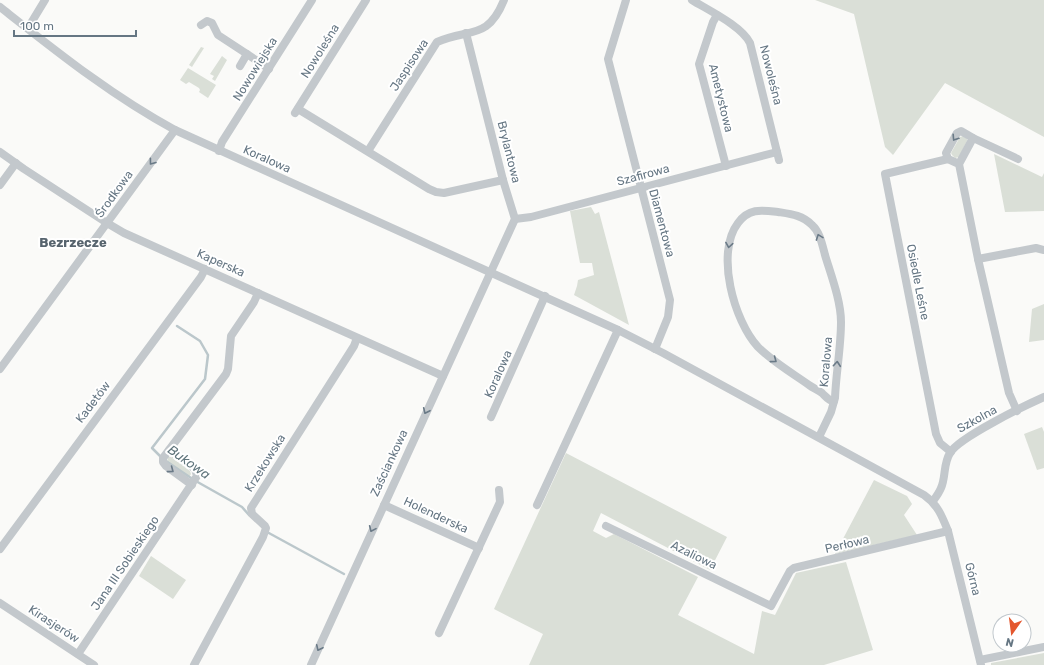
<svg xmlns="http://www.w3.org/2000/svg" width="1044" height="665" font-family="Rubik,sans-serif">
<style>
.green{fill:#dadfd7}
.lines{fill:none;stroke-linecap:round;stroke-linejoin:round}
.stream{stroke:#bbc7cb;stroke-width:2.5}
.minor{stroke:#c3c8cc;stroke-width:8}
.oneway{stroke:#6a7a87}
.labels{text-anchor:middle;dominant-baseline:central;stroke-width:4;stroke-linejoin:round;paint-order:stroke}
.street-label{font-size:12px;fill:#657683;stroke:#fff}
.neighbourhood-label{font-size:13px;font-weight:bold;fill:#57646e;stroke:#fff}
.water-label{font-size:13px;font-style:italic;fill:#60757c;stroke:#fff}
</style>
<rect width="100%" height="100%" fill="#fafaf8"/>
<g class="green">
<path d="M 815,0 L 1044,0 L 1044,137 L 945,83 L 893,155 L 885,147 L 854,14 Z"/>
<path d="M 201,47 L 204,48 L 192,67 L 189,65 Z"/>
<path d="M 222,56 L 227,60 L 215,81 L 212,79 L 214,76 L 210,74 Z"/>
<path d="M 188,68 L 216,85 L 208,98 L 199,92 L 200,90 L 199,88 L 189,82 L 186,84 L 180,80 Z"/>
<path d="M 963,136 L 967,139 L 967,141 L 959,157 L 955,158 L 952,155 L 951,153 L 960,137 Z"/>
<path d="M 994,154 L 1042,177 L 1044,173 L 1044,211 L 1005,212 Z"/>
<path d="M 591,207 L 595,214 L 599,212 L 629,325 L 574,295 L 577,286 L 578,280 L 594,275 L 592,263 L 580,263 L 570,211 Z"/>
<path d="M 1044,304 L 1044,340 L 1029,342 L 1032,309 Z"/>
<path d="M 1042,427 L 1044,432 L 1044,468 L 1037,470 L 1024,434 Z"/>
<path d="M 566,453 L 727,537 L 710,570 L 601,513 L 593,531 L 606,538 L 614,534 L 698,577 L 678,615 L 754,654 L 762,611 L 775,615 L 796,573 L 846,562 L 873,650 L 824,665 L 529,665 L 543,634 L 494,609 Z"/>
<path d="M 168,457 L 171,457 L 190,471 L 191,474 L 189,477 L 186,477 L 167,462 Z"/>
<path d="M 874,480 L 907,496 L 912,504 L 904,515 L 917,535 L 835,554 Z"/>
<path d="M 151,556 L 186,580 L 173,599 L 139,576 Z"/>
<path d="M 1044,653 L 1044,665 L 991,665 L 991,663 Z"/>
</g>
<g class="lines">
<g class="stream">
<path d="M 162,458 L 152,448 L 205,379 L 208,355 L 200,341 L 177,326"/>
<path d="M 166,461 L 194,480 L 242,507 L 249,515"/>
<path d="M 267,532 L 344,574"/>
</g>
<g class="minor">
<path d="M 626,0 L 608,59 L 670,300 L 668,317 L 655,349"/>
<path d="M 692,0 C 708,10 742,26 750,43 L 779,160"/>
<path d="M 0,7 C 56,51 112,96 175,130 L 618,330 L 663,353 L 924,495 C 938,505 942,516 948,531 L 981,665"/>
<path d="M 717,15 L 713,22 L 699,64 L 726,166"/>
<path d="M 201,25 L 207,21 L 212,23 L 218,35 L 247,54"/>
<path d="M 28,28 L 45,0"/>
<path d="M 240,66 L 247,54 L 269,69"/>
<path d="M 298,109 L 429,189 L 436,192 L 444,193 L 503,180"/>
<path d="M 295,113 L 366,0"/>
<path d="M 973,138 L 1018,159"/>
<path d="M 219,151 L 222,142 L 312,0"/>
<path d="M 368,151 L 437,42 C 470,28 488,40 504,0"/>
<path d="M 0,152 L 24,169 L 107,223 L 124,233 L 443,376"/>
<path d="M 948,159 L 885,174 L 936,434 L 940,443 L 951,452"/>
<path d="M 959,164 L 948,159 L 946,153 L 957,133 L 961,131 L 973,138 L 959,164 L 978,259 L 1009,393 L 1017,411"/>
<path d="M 0,185 L 16,163"/>
<path d="M 515,219 L 531,217 L 777,152"/>
<path d="M 978,259 L 1036,248 L 1044,250"/>
<path d="M 0,369 L 175,130"/>
<path d="M 491,417 L 545,296"/>
<path d="M 819,437 L 831,412 L 835,398 C 836,373 841,347 841,322 C 841,301 831,275 825,255 C 822,244 820,232 812,225 C 802,215 791,214 778,212 C 761,210 749,208 738,223 C 715,253 734,321 758,347 C 773,362 792,373 809,385 C 813,388 818,390 822,393 C 826,397 828,400 834,402"/>
<path d="M 192,485 L 166,466 L 163,462 L 163,458 L 226,374 L 228,369 L 231,336 L 254,302 L 258,293"/>
<path d="M 933,501 C 936,497 939,493 941,488 C 946,477 943,464 950,453 C 958,438 1026,405 1044,397"/>
<path d="M 384,505 L 479,548"/>
<path d="M 537,505 L 618,330"/>
<path d="M 606,526 L 771,606 L 790,571 L 794,568 L 948,531"/>
<path d="M 0,549 L 201,277 L 205,269"/>
<path d="M 0,603 L 94,665"/>
<path d="M 439,633 L 500,502 L 499,490"/>
<path d="M 78,654 L 197,476 L 195,469 L 169,450"/>
<path d="M 980,660 L 1044,647"/>
<path d="M 194,665 L 263,537 L 266,528 L 265,526 L 252,514 L 251,508 L 354,346 L 357,338"/>
<path d="M 311,665 L 515,219 L 503,180 L 466,33"/>
</g>
</g>
<defs><path id="oneway-chevron" d="M-2-3.5L2.5 0L-2 3.5" fill="none" stroke-width="1.6" stroke-linecap="round" stroke-linejoin="round"/></defs>
<g class="oneway">
<use href="#oneway-chevron" transform="translate(955 138) rotate(123)"/>
<use href="#oneway-chevron" transform="translate(152 162) rotate(127)"/>
<use href="#oneway-chevron" transform="translate(819 237) rotate(-110)"/>
<use href="#oneway-chevron" transform="translate(729 245) rotate(99)"/>
<use href="#oneway-chevron" transform="translate(774 360) rotate(37)"/>
<use href="#oneway-chevron" transform="translate(837 364) rotate(-85)"/>
<use href="#oneway-chevron" transform="translate(426 411) rotate(115)"/>
<use href="#oneway-chevron" transform="translate(171 470) rotate(37)"/>
<use href="#oneway-chevron" transform="translate(372 529) rotate(114)"/>
<use href="#oneway-chevron" transform="translate(319 648) rotate(115)"/>
</g>
<g class="labels">
<g class="street-label">
<text transform="translate(320 51) rotate(-58)">Nowoleśna</text>
<text transform="translate(409 65) rotate(-57)">Jaspisowa</text>
<text transform="translate(255 69) rotate(-58)">Nowowiejska</text>
<text transform="translate(771 75) rotate(76)">Nowoleśna</text>
<text transform="translate(721 98) rotate(76)">Ametystowa</text>
<text transform="translate(509 152) rotate(76)">Brylantowa</text>
<text transform="translate(267 159) rotate(24)">Koralowa</text>
<text transform="translate(643 175) rotate(-15)">Szafirowa</text>
<text transform="translate(114 194) rotate(-54)">Środkowa</text>
<text transform="translate(662 223) rotate(75)">Diamentowa</text>
<text transform="translate(221 263) rotate(24)">Kaperska</text>
<text transform="translate(918 282) rotate(79)">Osiedle Leśne</text>
<text transform="translate(826 362) rotate(-85)">Koralowa</text>
<text transform="translate(498 374) rotate(-66)">Koralowa</text>
<text transform="translate(93 402) rotate(-53)">Kadetów</text>
<text transform="translate(977 419) rotate(-29)">Szkolna</text>
<text transform="translate(265 463) rotate(-58)">Krzekowska</text>
<text transform="translate(389 463) rotate(-65)">Zaściankowa</text>
<text transform="translate(436 515) rotate(25)">Holenderska</text>
<text transform="translate(847 544) rotate(-13)">Perłowa</text>
<text transform="translate(694 555) rotate(26)">Azaliowa</text>
<text transform="translate(125 563) rotate(-56)">Jana III Sobieskiego</text>
<text transform="translate(973 579) rotate(76)">Górna</text>
<text transform="translate(54 624) rotate(33)">Kirasjerów</text>
</g>
<g class="neighbourhood-label">
<text x="73" y="242">Bezrzecze</text>
</g>
<g class="water-label">
<text transform="translate(189 462) rotate(35)">Bukowa</text>
</g>
</g>
<g transform="translate(1012 633) rotate(194)"><circle r="19" fill="#ffffff" stroke="#c1c8cd"/>
<path d="M0-3L7 15L0 10L-7 15Z" fill="#e4572e"/>
<text y="-6" font-size="11" font-weight="bold" text-anchor="middle" fill="#657683">N</text>
</g>
<path d="M14 30v6h122v-6" fill="none" stroke="#657683" stroke-width="2"/>
<text x="20" y="30" font-size="12" fill="#657683" stroke="#ffffff" stroke-width="3" paint-order="stroke">100 m</text>
</svg>
